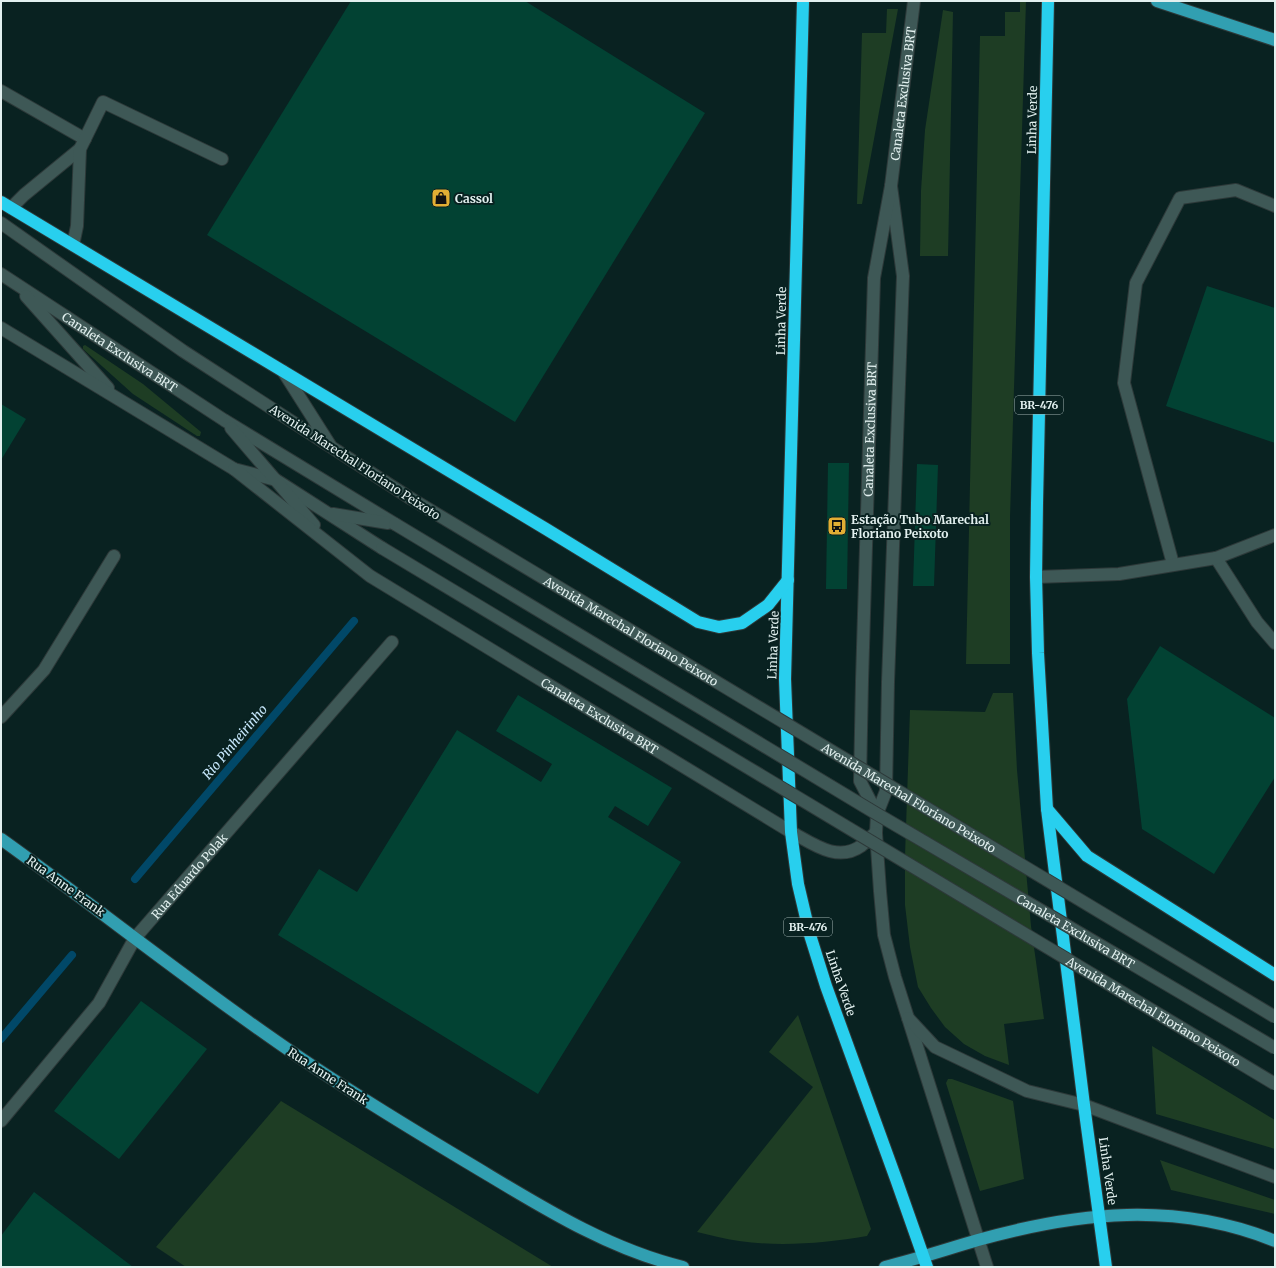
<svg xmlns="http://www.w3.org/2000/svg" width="1276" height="1268" font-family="Merriweather,serif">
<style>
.green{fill:#1e3d24}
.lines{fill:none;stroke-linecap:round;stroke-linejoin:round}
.stream{stroke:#014868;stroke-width:8}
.building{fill:#024233}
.minor-casing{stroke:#2d3939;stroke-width:14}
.major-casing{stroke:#2d3939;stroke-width:14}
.highway-casing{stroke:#2d3939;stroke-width:14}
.minor{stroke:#3e5856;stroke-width:12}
.major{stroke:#319fb1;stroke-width:12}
.highway{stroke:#28cfee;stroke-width:12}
.minor-bridge-casing{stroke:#2d3939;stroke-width:14;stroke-linecap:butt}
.minor-bridge{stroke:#3e5856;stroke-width:12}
.labels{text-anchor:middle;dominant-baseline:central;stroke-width:4;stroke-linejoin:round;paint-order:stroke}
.shield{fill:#092221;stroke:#a1b2b1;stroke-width:1}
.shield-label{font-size:11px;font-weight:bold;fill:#e2f0ef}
.street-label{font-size:12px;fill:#e2f0ef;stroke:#092221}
.poi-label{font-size:12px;font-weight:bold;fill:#e2f0ef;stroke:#092221;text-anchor:start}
.water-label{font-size:13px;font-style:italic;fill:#c7e8fc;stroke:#092221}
</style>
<rect width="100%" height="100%" fill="#092221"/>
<g class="green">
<path d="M 1020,1 L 1026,1 L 1010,517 L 1010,664 L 966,664 L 980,36 L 1005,36 L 1005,12 L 1020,12 Z"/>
<path d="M 887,9 L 898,9 L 862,204 L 857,204 L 862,33 L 886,33 Z"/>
<path d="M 943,10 L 953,12 L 948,256 L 920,256 L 921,191 L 925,130 Z"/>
<path d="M 85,345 L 143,384 L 201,432 L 200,436 L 197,436 L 133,394 L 83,349 L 83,346 Z"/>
<path d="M 993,693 L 1013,693 L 1017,770 L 1031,926 L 1044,1019 L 1004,1024 L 1009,1065 L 985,1056 L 964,1044 L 945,1027 L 931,1008 L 918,987 L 910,947 L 905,905 L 905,856 L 910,710 L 985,712 Z"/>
<path d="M 798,1015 L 871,1229 L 867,1236 C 825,1243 782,1247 739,1241 C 725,1239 711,1235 697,1232 L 813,1087 L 769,1052 Z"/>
<path d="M 1152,1046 L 1275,1120 L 1275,1149 L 1156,1114 Z"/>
<path d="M 948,1079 L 952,1079 L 1013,1101 L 1024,1179 L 980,1191 L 946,1083 Z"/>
<path d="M 281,1101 L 553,1267 L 186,1267 L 156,1247 Z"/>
<path d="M 1160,1160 L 1275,1200 L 1275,1214 L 1171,1190 Z"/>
</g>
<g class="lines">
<g class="stream">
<path d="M 135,879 L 354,621"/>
<path d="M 1,1039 L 72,955"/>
</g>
</g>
<g class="building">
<path d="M 351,1 L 525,1 L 705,113 L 515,422 L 207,235 Z"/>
<path d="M 1207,286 L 1275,308 L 1275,443 L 1166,406 Z"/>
<path d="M 1,404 L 26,419 L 1,460 Z"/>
<path d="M 828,463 L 849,463 L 847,589 L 826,589 Z"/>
<path d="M 917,464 L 938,465 L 934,586 L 913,586 Z"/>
<path d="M 1160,646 L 1275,718 L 1275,777 L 1214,874 L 1142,829 L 1127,699 Z"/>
<path d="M 518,695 L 672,788 L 648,826 L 615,806 L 608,817 L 681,862 L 538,1094 L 278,935 L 319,869 L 357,892 L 457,730 L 541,782 L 552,764 L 496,731 Z"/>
<path d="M 141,1001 L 207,1049 L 119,1159 L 54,1111 Z"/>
<path d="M 34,1192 L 133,1267 L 1,1267 L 1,1236 Z"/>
</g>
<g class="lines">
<defs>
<g id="minor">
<path d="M 1,91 L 85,139"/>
<path d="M 891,186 L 903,276 L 888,682 L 886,791 L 877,814 L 876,833 L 880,891 L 884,935 L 895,977 L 987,1267"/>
<path d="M 11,208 L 24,195 L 80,149"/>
<path d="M 1,223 L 183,351 L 410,498"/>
<path d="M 73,245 L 77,226 L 80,149 L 103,102 L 222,159"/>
<path id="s1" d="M 1,274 L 224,420 L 395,524"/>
<path d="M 26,296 L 108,388"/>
<path d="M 1,328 L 234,469 L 276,480 L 382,548"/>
<path d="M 283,371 L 330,445"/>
<path d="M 231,428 L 314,525"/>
<path id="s2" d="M 234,469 L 370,576 L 791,832 C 812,843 837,863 861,846 C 866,842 871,837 875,833"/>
<path d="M 333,514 L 388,523"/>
<path d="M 1216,558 L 1257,622 L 1275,643"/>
<path d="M 1173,564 L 1124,383 L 1136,283 L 1180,198 L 1236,190 L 1275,206"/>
<path d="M 1036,577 L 1119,574 L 1216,558 L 1275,535"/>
<path d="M 1,717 L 44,670 L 114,556"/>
<path id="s3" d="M 877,814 L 860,781 L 862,681 L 874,278 L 891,186 L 914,1"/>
<path d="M 908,1018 L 935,1047 L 1027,1091 L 1084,1105 L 1275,1177"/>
<path id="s4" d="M 1,1121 L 99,1003 L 135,938 L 392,642"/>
</g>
<g id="major">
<path d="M 1157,1 L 1275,40"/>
<path d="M 1,839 C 96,907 187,980 283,1046 C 342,1087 403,1124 465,1161 C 534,1202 604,1248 683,1267"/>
<path d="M 885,1267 C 917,1259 947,1249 978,1240 C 1078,1212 1176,1201 1275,1241"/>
</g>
<g id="highway">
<path d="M 803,1 L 785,679 L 791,832 L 798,884 L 810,935 L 826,986 L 896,1179 L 927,1267"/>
<path d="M 1048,1 L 1037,503 L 1036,577 L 1038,653 L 1047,809 L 1084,1105 L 1106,1267"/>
<path d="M 1,202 L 546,529 L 698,622 L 719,627 L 742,623 L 768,605 L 788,580"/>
<path d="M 1047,809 L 1087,856 L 1275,975"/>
</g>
</defs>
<use href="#minor" class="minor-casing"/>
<use href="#major" class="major-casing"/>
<use href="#highway" class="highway-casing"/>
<use href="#minor" class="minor"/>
<use href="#major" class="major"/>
<use href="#highway" class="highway"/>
<defs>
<g id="minor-bridge">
<path id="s5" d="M 410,498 L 1275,1017"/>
<path id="s6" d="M 395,524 L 877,814 L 1275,1048"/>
<path id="s7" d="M 382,548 L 1275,1084"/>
</g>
</defs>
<use href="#minor-bridge" class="minor-bridge-casing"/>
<use href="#minor-bridge" class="minor-bridge"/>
</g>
<defs>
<symbol id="shop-square" viewBox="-11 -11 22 22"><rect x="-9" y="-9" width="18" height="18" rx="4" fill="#e2ae34" stroke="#092221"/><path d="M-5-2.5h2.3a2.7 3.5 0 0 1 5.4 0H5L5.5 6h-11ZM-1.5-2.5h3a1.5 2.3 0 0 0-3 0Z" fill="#111"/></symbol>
<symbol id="bus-square" viewBox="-11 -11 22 22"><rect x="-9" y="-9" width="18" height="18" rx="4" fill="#e2ae34" stroke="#092221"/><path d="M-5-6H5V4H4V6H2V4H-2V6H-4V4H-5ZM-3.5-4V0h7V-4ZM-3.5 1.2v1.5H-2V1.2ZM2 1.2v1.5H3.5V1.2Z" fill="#111"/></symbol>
</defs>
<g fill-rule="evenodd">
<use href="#shop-square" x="430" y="187" width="22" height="22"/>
<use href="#bus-square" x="826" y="515" width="22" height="22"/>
</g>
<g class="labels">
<g class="shield">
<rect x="1015" y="396" width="48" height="18" rx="3"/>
<rect x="784" y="918" width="48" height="18" rx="3"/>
</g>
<g class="shield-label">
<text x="1039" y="405">BR-476</text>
<text x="808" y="927">BR-476</text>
</g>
<g class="street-label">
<text stroke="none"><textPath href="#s3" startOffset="727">Canaleta Exclusiva BRT</textPath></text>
<text transform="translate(1032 120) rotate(-89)">Linha Verde</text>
<text transform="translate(781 321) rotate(-89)">Linha Verde</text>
<text stroke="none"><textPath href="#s1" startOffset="142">Canaleta Exclusiva BRT</textPath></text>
<text stroke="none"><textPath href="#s3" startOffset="389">Canaleta Exclusiva BRT</textPath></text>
<text transform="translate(355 462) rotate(33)">Avenida Marechal Floriano Peixoto</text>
<text stroke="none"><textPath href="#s5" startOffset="258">Avenida Marechal Floriano Peixoto</textPath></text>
<text transform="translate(773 645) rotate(-88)">Linha Verde</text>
<text stroke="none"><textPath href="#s2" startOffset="442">Canaleta Exclusiva BRT</textPath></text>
<text stroke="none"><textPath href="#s5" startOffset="582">Avenida Marechal Floriano Peixoto</textPath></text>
<text stroke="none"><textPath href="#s4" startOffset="310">Rua Eduardo Polak</textPath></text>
<text transform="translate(66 886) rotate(36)">Rua Anne Frank</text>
<text stroke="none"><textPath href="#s6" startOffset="793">Canaleta Exclusiva BRT</textPath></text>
<text transform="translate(841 983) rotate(71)">Linha Verde</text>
<text stroke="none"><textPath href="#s7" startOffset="900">Avenida Marechal Floriano Peixoto</textPath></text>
<text transform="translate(328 1076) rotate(33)">Rua Anne Frank</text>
<text transform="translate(1108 1171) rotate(82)">Linha Verde</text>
</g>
<g class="poi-label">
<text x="455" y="198">Cassol</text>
<text x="851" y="519">Estação Tubo Marechal<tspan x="851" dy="14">Floriano Peixoto</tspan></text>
</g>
<g class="water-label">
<text transform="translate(235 742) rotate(-50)">Rio Pinheirinho</text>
</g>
</g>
<rect width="1276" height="1268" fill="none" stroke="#e2f0ef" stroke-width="4"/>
</svg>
